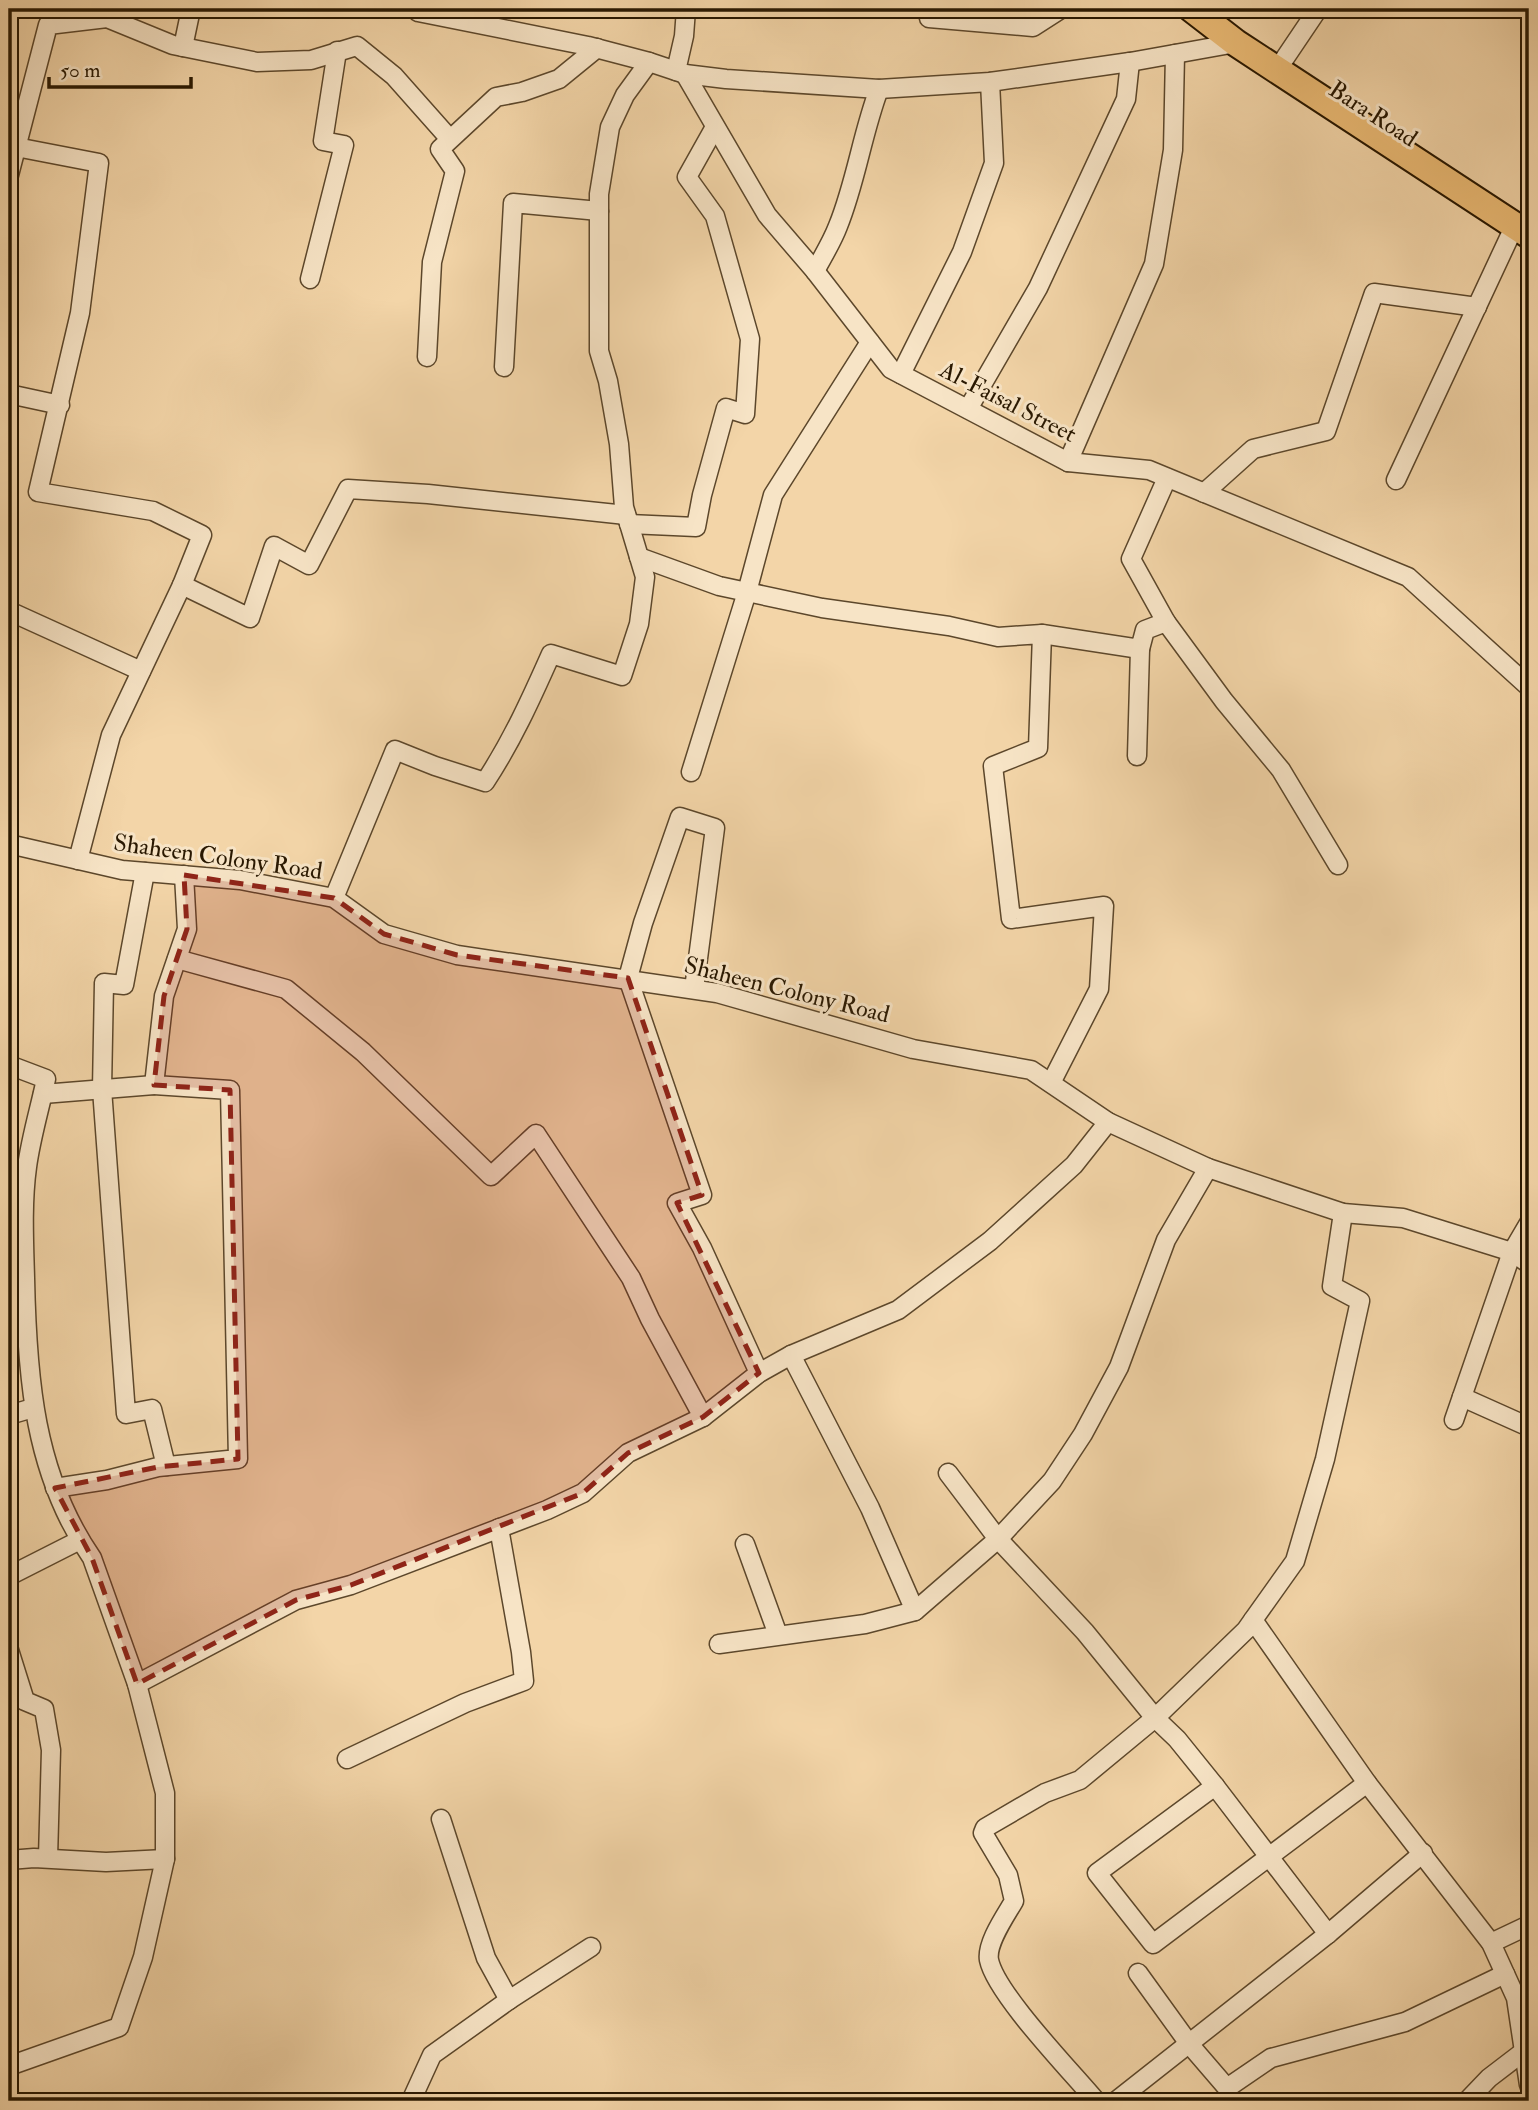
<svg xmlns="http://www.w3.org/2000/svg" width="1538" height="2110" font-family="'IM FELL Double Pica',serif">
<style>
.lines{fill:none;stroke-linecap:round;stroke-linejoin:round}
.minor-casing{stroke:#5c472b;stroke-width:21}
.primary-casing{stroke:#291801;stroke-width:30}
.minor{stroke:#f7e4c6;stroke-width:18}
.primary{stroke:#eaba74;stroke-width:26}
.marked{fill:#8f2418;fill-opacity:0.2;stroke:#8f2418;stroke-width:5;stroke-dasharray:14 9;stroke-linejoin:round}
.labels{text-anchor:middle;dominant-baseline:central;stroke-width:6;stroke-linejoin:round;paint-order:stroke}
.street-label{font-size:24px;fill:#291801;stroke:#f7e4c6}
</style>
<rect width="100%" height="100%" fill="#f3d5a8"/>
<filter id="stains"><feTurbulence type="fractalNoise" baseFrequency=".00286" numOctaves="4"/><feColorMatrix values="0 0 0 0 .2 0 0 0 0 .09 0 0 0 0 .02 0 0 0 .5 -.17"/></filter>
<radialGradient id="worn" r=".72"><stop offset=".6" stop-color="#630" stop-opacity="0"/><stop offset="1" stop-color="#630" stop-opacity=".3"/></radialGradient>
<g class="lines">
<defs>
<g id="minor">
<path d="M 419,9 L 418,12 L 588,46 L 649,62 L 685,74 L 726,79 L 879,89 L 990,82 L 1130,62 L 1236,43"/>
<path d="M 928,9 L 929,18 L 1033,27 L 1061,9"/>
<path d="M 183,47 L 191,9"/>
<path d="M 1285,58 L 1318,9"/>
<path d="M 676,71 L 684,36 L 686,9"/>
<path d="M 685,74 L 767,215 L 815,271 L 891,369 L 1068,462 L 1149,470 L 1408,577 L 1529,687"/>
<path d="M 16,147 L 99,163 L 80,313 L 38,492 L 153,511 L 202,535 L 182,585"/>
<path d="M 9,175 L 48,25 L 107,18 L 173,45 L 257,62 L 311,60 L 357,46 L 394,76 L 449,138"/>
<path d="M 815,271 C 823,256 832,242 838,226 C 856,182 862,134 879,89"/>
<path d="M 310,279 L 344,145 L 323,141 L 337,51"/>
<path d="M 427,357 L 432,262 L 455,171 L 440,149 L 496,97 L 522,92 L 559,79 L 597,48"/>
<path d="M 504,367 L 513,203 L 599,211"/>
<path d="M 901,374 L 962,252 L 994,163 L 990,82"/>
<path d="M 9,394 L 60,405"/>
<path d="M 968,409 L 1038,288 L 1126,99 L 1130,62"/>
<path d="M 1068,462 L 1154,264 L 1173,150 L 1175,54"/>
<path d="M 1167,478 L 1131,559 L 1166,622 L 1224,701 L 1281,770 L 1338,865"/>
<path d="M 1396,480 L 1515,225"/>
<path d="M 1204,493 L 1253,449 L 1326,431 L 1374,293 L 1477,307"/>
<path d="M 629,524 L 696,527 L 702,495 L 726,408 L 745,414 L 750,339 L 715,216 L 687,177 L 715,127"/>
<path d="M 639,557 L 719,586 L 822,608 L 949,626 L 998,637 L 1042,634 L 1038,748 L 993,766 L 1011,919 L 1104,906 L 1099,989 L 1051,1083"/>
<path d="M 9,611 L 141,671"/>
<path d="M 1042,634 L 1140,649 L 1145,630 L 1166,622"/>
<path d="M 1137,756 L 1140,649"/>
<path d="M 691,772 L 747,592 L 773,495 L 870,342"/>
<path d="M 9,844 L 122,870 L 240,880 L 334,898 L 384,934 L 457,955 L 717,993 L 913,1049 L 1031,1070 L 1108,1122 L 1208,1168 L 1343,1213 L 1403,1218 L 1512,1252 L 1529,1264"/>
<path d="M 78,860 L 111,735 L 182,585 L 250,618 L 274,546 L 309,565 L 348,489 L 428,494 L 626,515"/>
<path d="M 145,872 L 124,985 L 104,983 L 102,1089 L 126,1414 L 152,1409 L 166,1466"/>
<path d="M 334,898 L 395,750 L 435,766 L 485,782 C 512,741 531,699 551,654 L 622,676 L 639,624 L 645,577 L 624,507 L 619,444 L 608,381 L 599,351 L 599,194 L 610,127 L 625,95 L 649,62"/>
<path d="M 177,959 L 286,989 L 363,1052 L 491,1176 L 536,1134 L 631,1278 L 650,1319 L 703,1417"/>
<path d="M 694,989 L 715,828 L 680,817 L 643,923 L 628,978 L 702,1195 L 677,1203 L 702,1248 L 759,1373"/>
<path d="M 9,1065 L 46,1079 C 40,1108 31,1137 27,1167 C 22,1203 24,1242 25,1278 C 27,1377 34,1474 92,1558 L 137,1684 L 165,1793 L 165,1859 L 143,1957 L 119,2027 L 9,2066"/>
<path d="M 43,1094 L 154,1085"/>
<path d="M 791,1355 L 870,1508 L 915,1611"/>
<path d="M 1462,1397 L 1529,1427"/>
<path d="M 9,1415 L 33,1408"/>
<path d="M 1454,1420 L 1512,1252 L 1529,1223"/>
<path d="M 948,1473 L 998,1539 L 1085,1632 L 1155,1718 L 1177,1739 L 1215,1786 L 1328,1934"/>
<path d="M 55,1488 L 107,1480 L 158,1467 L 238,1459 L 230,1090 L 154,1085 L 164,996 L 187,929 L 184,875"/>
<path d="M 745,1544 L 778,1635"/>
<path d="M 9,1576 L 80,1540"/>
<path d="M 1253,1620 L 1367,1783 L 1491,1943 L 1516,1998 L 1529,2085"/>
<path d="M 719,1644 L 865,1624 L 915,1611 L 998,1539 L 1052,1481 L 1083,1434 L 1119,1367 L 1166,1240 L 1208,1168"/>
<path d="M 9,1650 L 25,1701 L 44,1709 L 51,1750 L 48,1858"/>
<path d="M 137,1684 L 296,1600 L 351,1585 L 547,1510 L 583,1493 L 628,1453 L 703,1417 L 759,1373 L 791,1355 L 898,1310 L 990,1241 L 1074,1165 L 1108,1122"/>
<path d="M 347,1759 L 465,1703 L 524,1681 L 521,1652 L 499,1528"/>
<path d="M 1215,1786 L 1097,1873 L 1153,1944 L 1367,1783"/>
<path d="M 441,1819 L 486,1958 L 509,2000"/>
<path d="M 9,1860 L 34,1858 L 106,1862 L 165,1859"/>
<path d="M 1491,1943 L 1529,1925"/>
<path d="M 1138,1973 L 1190,2045 L 1227,2088 L 1271,2058 L 1405,2022 L 1505,1974"/>
<path d="M 411,2101 L 432,2055 L 509,2000 L 591,1947"/>
<path d="M 1096,2101 C 1071,2071 996,1994 989,1960 C 986,1943 1006,1915 1014,1901 L 1008,1875 L 983,1833 L 985,1828 L 1045,1793 L 1080,1780 L 1155,1718 L 1246,1630 L 1253,1620 L 1295,1561 L 1325,1459 L 1360,1301 L 1332,1286 L 1343,1213"/>
<path d="M 1116,2101 L 1328,1934 L 1423,1853"/>
<path d="M 1467,2101 L 1489,2078 L 1523,2052"/>
</g>
<path id="primary" d="M 1192,9 L 1236,43 L 1529,235"/>
</defs>
<use href="#minor" class="minor-casing"/>
<use href="#primary" class="primary-casing"/>
<use href="#minor" class="minor"/>
<use href="#primary" class="primary"/>
</g>
<path class="marked" d="M 184,875 L 334,898 L 384,934 L 457,955 L 628,978 L 702,1195 L 677,1203 L 759,1373 L 703,1417 L 628,1453 L 583,1493 L 351,1585 L 296,1600 L 137,1684 L 92,1558 L 55,1488 L 158,1467 L 238,1459 L 230,1090 L 154,1085 L 164,996 L 187,929 Z"/>
<g class="labels">
<g class="street-label">
<text transform="translate(1373 114) rotate(33)">Bara Road</text>
<text transform="translate(1008 402) rotate(27)">Al-Faisal Street</text>
<text transform="translate(218 857) rotate(8)">Shaheen Colony Road</text>
<text transform="translate(787 990) rotate(14)">Shaheen Colony Road</text>
</g>
</g>
<rect width="1538" height="2110" fill="none" stroke="#f3d5a8" stroke-width="35"/>
<rect x="10" y="10" width="1517" height="2089" fill="none" stroke="#291801" stroke-width="3.5"/>
<rect x="18" y="18" width="1503" height="2075" fill="none" stroke="#291801" stroke-width="2"/>
<path d="M49 77v10h142v-10" fill="none" stroke="#291801" stroke-width="3.5"/>
<text x="60" y="77" font-size="21" fill="#291801" stroke="#f7e4c6" stroke-width="5" paint-order="stroke">50 m</text>
<rect width="100%" height="100%" filter="url(#stains)"/>
<rect width="100%" height="100%" fill="url(#worn)"/>
</svg>
